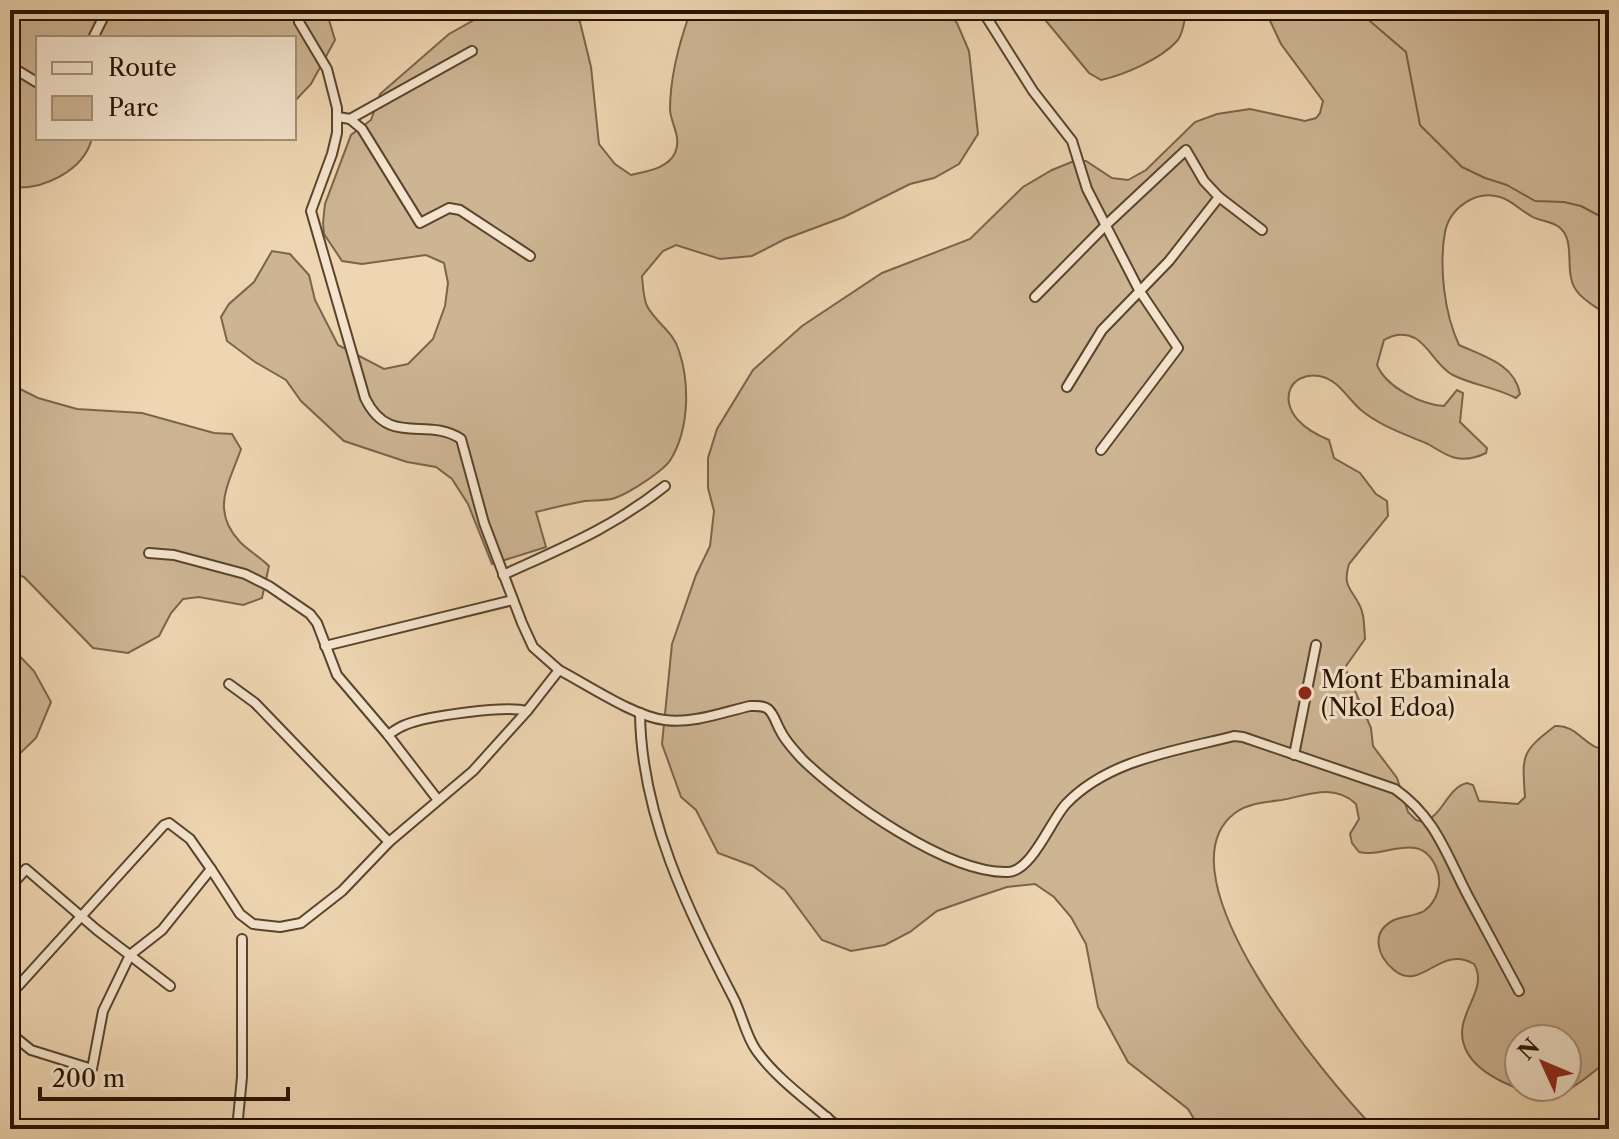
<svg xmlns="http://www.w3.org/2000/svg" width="1619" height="1139" font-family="'Libre Caslon Text',serif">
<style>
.green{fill:#cdb594;stroke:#7b644a;stroke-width:2;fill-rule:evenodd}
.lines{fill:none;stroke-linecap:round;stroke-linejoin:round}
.stream{stroke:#776046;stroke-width:2}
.minor-casing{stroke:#5a442c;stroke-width:12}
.minor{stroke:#f4e4cd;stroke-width:8}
.poi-dot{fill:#8f2418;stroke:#f4e4cd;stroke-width:3}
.labels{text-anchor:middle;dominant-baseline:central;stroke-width:6;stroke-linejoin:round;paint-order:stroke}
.poi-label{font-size:24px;fill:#291300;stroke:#f4e4cd;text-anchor:start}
</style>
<rect width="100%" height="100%" fill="#eed6b2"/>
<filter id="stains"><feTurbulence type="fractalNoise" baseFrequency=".0025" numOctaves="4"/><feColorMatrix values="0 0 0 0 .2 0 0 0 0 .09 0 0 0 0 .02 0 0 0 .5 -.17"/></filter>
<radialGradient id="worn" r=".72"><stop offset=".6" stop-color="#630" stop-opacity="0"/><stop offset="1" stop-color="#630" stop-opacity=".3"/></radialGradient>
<g class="green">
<path d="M 10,10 L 321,10 L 329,20 L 335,40 L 311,84 L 294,102 L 294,38 L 38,38 L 38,138 L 92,138 C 84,171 42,191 10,187 Z"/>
<path d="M 492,10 L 570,10 L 580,22 L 591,67 L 599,144 L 615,164 L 631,175 C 647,171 667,169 675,153 C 682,137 671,124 670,110 C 670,78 680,40 691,10 L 946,10 L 957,23 L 969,51 L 978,134 L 959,164 L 934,178 L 910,184 L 844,217 L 785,239 L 752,256 L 720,259 L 676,245 L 663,251 L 642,276 C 643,285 643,297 647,306 C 656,323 674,332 679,351 C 690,384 689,429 671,459 C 664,471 629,493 615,498 C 606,501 595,500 585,501 C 568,504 552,508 536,512 L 546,547 L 492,564 L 468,504 L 452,479 L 436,467 L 407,462 L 344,441 L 301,401 L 286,380 L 255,362 L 227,341 L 221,317 L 229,304 L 254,282 L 272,251 L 290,254 L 309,275 L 315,300 L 338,345 L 384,369 L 408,364 L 433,339 L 445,306 L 448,283 L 444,263 L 426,255 L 362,264 L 342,261 L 324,234 L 323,223 L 325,204 L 351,135 L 371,120 L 380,94 L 449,34 Z"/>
<path d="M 1037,10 L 1186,10 C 1185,19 1183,34 1177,41 C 1161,59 1124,75 1101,80 L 1089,73 Z"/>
<path d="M 1265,10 L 1609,10 L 1609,316 C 1598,308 1583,301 1576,290 C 1563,271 1577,241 1559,227 C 1551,221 1539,221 1531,216 C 1520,210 1511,200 1500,197 C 1475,190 1450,208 1445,232 C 1439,266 1444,313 1459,345 C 1483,356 1515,364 1520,394 L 1516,398 C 1495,387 1471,385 1451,374 C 1436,365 1429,346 1415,338 C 1405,333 1394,334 1384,340 L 1377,365 C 1386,387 1422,405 1444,406 L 1457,390 L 1463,393 L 1460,422 L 1487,448 L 1486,453 C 1476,458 1467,460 1456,458 C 1446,456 1437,449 1428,444 C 1405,434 1380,426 1361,410 C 1347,398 1338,379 1319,376 C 1290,372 1279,399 1298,420 C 1306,429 1317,435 1329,440 L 1334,458 L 1360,473 L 1376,494 L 1387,501 L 1388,516 L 1349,564 C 1342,587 1352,589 1360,606 C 1365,616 1364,628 1365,639 L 1346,666 L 1346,670 L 1371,728 L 1373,746 L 1397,778 L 1408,812 L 1416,820 L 1424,822 C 1444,814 1447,788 1467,783 L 1473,785 L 1479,801 L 1518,804 L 1525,797 C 1522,755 1521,752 1555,726 C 1579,724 1586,752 1609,749 L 1609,1059 C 1590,1075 1561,1103 1533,1095 C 1524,1092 1514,1087 1505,1083 C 1490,1076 1475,1067 1467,1052 C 1448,1017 1491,992 1474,964 C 1439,944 1422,993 1394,970 C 1377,956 1370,932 1394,920 C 1403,916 1416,916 1424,911 C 1438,901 1443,882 1436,867 C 1420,829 1384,859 1359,852 L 1352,843 L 1350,834 L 1359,819 L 1356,804 C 1334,783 1308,795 1282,800 C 1267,802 1248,803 1235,813 C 1154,874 1328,1081 1375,1129 L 1200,1129 L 1188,1109 L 1128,1062 L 1098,1007 L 1086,944 L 1071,917 L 1054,897 L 1035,884 L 1007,887 L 977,897 L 937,911 L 910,932 L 885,945 L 851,951 L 822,940 L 785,890 L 753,866 L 718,853 L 696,810 L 681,797 L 662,744 L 672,644 L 696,575 L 710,546 L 714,511 L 708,488 L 708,458 L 717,429 L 753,370 L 802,326 L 882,273 L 970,239 L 1023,187 L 1052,170 L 1074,161 L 1086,161 L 1112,178 L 1128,180 L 1146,170 L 1195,122 L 1217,114 L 1250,109 L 1305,121 L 1316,118 L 1320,113 L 1323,101 L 1281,44 ZM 1519,1039 L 1567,1039 L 1567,1087 L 1519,1087 Z"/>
<path d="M 10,350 L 14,386 L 38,398 L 77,409 L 142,413 L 214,433 L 232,434 L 241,449 C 229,484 210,510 240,542 C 249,551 260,557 269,566 L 262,598 L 243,605 L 199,597 L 183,599 L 171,613 L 159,636 L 128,653 L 93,648 L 24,577 L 10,573 Z"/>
<path d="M 10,646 L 34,671 L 51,702 L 36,738 L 11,762 Z"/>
</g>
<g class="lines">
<path class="stream" d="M 1357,10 L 1406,52 L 1420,125 L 1462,167 L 1485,178 L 1507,185 L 1535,201 L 1564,202 L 1581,206 L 1609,221"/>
<defs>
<g id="minor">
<path d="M 982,10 L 1033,91 L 1072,141 L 1087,189 L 1139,290 L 1178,348 L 1101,450"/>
<path d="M 93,38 L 107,10"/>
<path d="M 10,66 L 38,83"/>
<path d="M 338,117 L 350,119 L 362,129 L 420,223 L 449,208 L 460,210 L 530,256"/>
<path d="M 350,119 L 472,51"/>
<path d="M 1035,297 L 1106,225 L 1186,150 L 1204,181 L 1219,197 L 1262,230"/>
<path d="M 1067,387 L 1102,330 L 1169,261 L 1219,197"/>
<path d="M 149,553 L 174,555 L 245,574 L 269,586 L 310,614 L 317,623 L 337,675 L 388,735 L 438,800"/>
<path d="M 503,575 C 564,547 612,528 665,486"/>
<path d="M 325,646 L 513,600"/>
<path d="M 559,670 C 588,685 635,717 665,720 C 692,724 724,712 750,706 C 756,706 763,705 768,709 C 774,714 776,723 780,730 C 785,741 794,750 802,759 C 844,800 948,874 1008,872 C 1032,871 1051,820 1066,804 C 1109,759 1176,751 1234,736 L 1243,737 L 1395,789 C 1436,818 1446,854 1468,896 C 1485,928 1502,959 1519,991"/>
<path d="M 229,684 L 255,703 L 389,842"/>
<path d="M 640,713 C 641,816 688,910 734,999 C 742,1015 746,1036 756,1050 C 777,1080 813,1104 840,1129"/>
<path d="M 388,735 C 394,731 399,727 405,725 C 426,716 507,705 527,711"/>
<path d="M 1294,755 L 1316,645"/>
<path d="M 10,887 L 26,869 L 97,930 L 170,986"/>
<path d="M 10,995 L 164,825 L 169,823 L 190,839 L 211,869"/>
<path d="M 10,1033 L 31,1050 L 92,1069 L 103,1011 L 130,955 L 162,930 L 211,869 L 240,914 L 253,924 L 280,927 L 301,923 L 342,891 L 389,842 L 473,771 L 527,711 L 559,670 L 533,647 L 522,623 L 484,523 L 461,439 C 427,416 389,448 365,398 L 311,211 L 332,154 L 337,133 L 337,108 L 327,69 L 299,22 L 298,10"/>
<path d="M 237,1129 L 242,1077 L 242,939"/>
<path d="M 818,1129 L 827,1117"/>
</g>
</defs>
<use href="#minor" class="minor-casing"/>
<use href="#minor" class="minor"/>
</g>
<circle class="poi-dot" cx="1305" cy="693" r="8"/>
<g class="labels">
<g class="poi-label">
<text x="1321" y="679">Mont Ebaminala<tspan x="1321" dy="28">(Nkol Edoa)</tspan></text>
</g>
</g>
<rect width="1619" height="1139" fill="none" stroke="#eed6b2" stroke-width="40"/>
<rect x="12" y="12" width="1595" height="1115" fill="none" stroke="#291300" stroke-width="4"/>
<rect x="20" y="20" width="1579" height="1099" fill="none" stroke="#291300" stroke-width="2"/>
<rect x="36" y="36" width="260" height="104" fill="#f4e4cd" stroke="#a3907b" stroke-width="2"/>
<rect x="52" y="62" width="40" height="12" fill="#f4e4cd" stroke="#a3907b" stroke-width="2"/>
<text x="108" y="76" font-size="24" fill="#291300">Route</text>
<rect x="52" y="96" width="40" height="24" fill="#cdb594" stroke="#a3907b" stroke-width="2"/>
<text x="108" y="116" font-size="24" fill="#291300">Parc</text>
<g transform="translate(1543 1063) rotate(314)"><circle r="38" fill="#f4e4cd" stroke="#a3907b" stroke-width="2"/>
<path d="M0-6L14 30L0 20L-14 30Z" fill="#8f2418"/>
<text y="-12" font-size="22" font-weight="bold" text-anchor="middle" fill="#291300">N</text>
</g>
<path d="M40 1087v12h248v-12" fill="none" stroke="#291300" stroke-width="4"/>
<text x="52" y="1087" font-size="24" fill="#291300" stroke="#f4e4cd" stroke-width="6" paint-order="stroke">200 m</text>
<rect width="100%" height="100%" filter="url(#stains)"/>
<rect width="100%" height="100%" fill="url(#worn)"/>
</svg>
